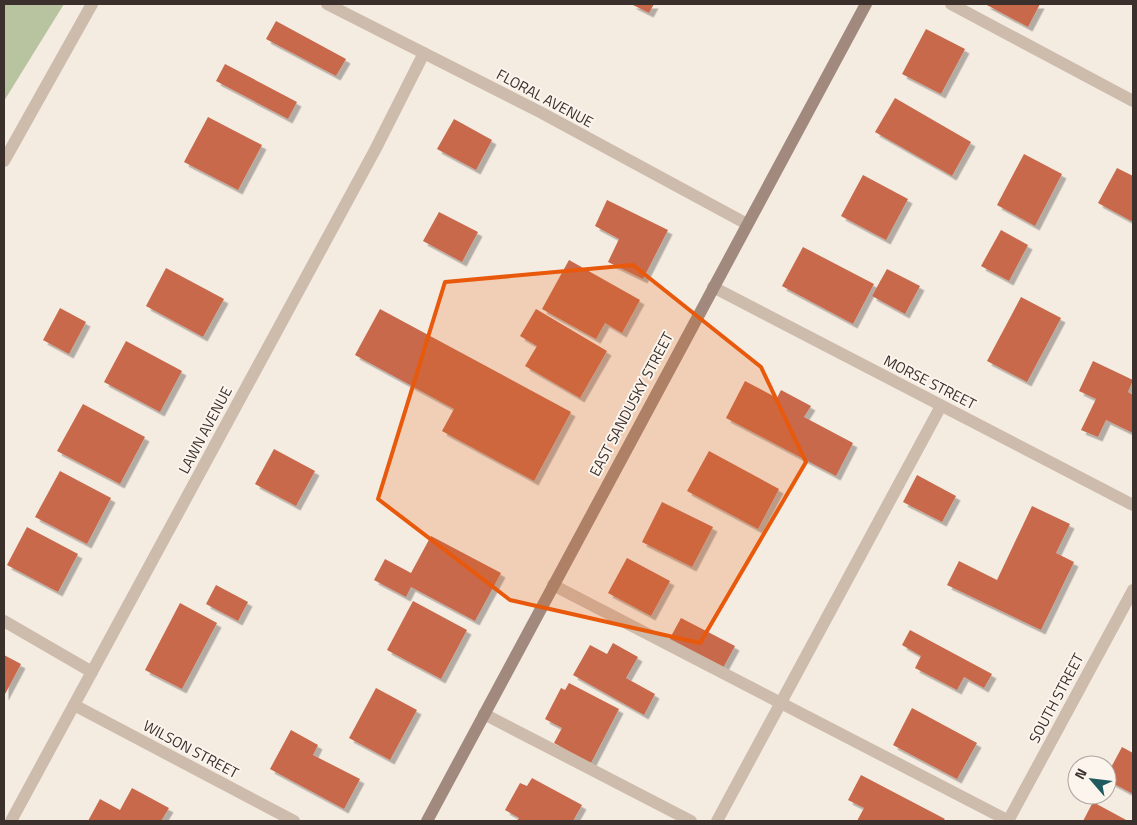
<svg xmlns="http://www.w3.org/2000/svg" width="1137" height="825" font-family="'Titillium Web',sans-serif">
<style>
.green{fill:#b8c4a0}
.building{fill:#c8694b;filter:url(#shadow)}
.lines{fill:none;stroke-linecap:round;stroke-linejoin:round}
.service{stroke:#cdbbac;stroke-width:12}
.minor{stroke:#cdbbac;stroke-width:12}
.secondary{stroke:#a18a7d;stroke-width:12}
.marked{fill:#e8590c;fill-opacity:0.2;stroke:#e8590c;stroke-width:4;stroke-linejoin:round}
.labels{text-anchor:middle;dominant-baseline:central;stroke-width:4;stroke-linejoin:round;paint-order:stroke}
.street-label{font-size:15px;fill:#3b302b;stroke:#fbf5ee}
</style>
<defs>
<filter id="shadow"><feDropShadow dx="4.5" dy="4.5" stdDeviation="0" flood-color="#0004"/></filter>
</defs>
<rect width="100%" height="100%" fill="#f4ebe1"/>
<path class="green" d="M 4,4 L 64,4 L 4,101 Z"/>
<g class="building">
<path d="M 631,4 L 654,4 L 649,13 Z"/>
<path d="M 985,4 L 1040,4 L 1028,27 Z"/>
<path d="M 276,21 L 346,59 L 336,76 L 266,39 Z"/>
<path d="M 926,29 L 965,49 L 941,94 L 902,74 Z"/>
<path d="M 225,64 L 297,102 L 288,119 L 216,81 Z"/>
<path d="M 895,98 L 971,142 L 952,176 L 875,132 Z"/>
<path d="M 208,117 L 262,145 L 238,190 L 184,162 Z"/>
<path d="M 454,119 L 492,140 L 476,170 L 437,149 Z"/>
<path d="M 1024,154 L 1062,174 L 1035,226 L 997,205 Z"/>
<path d="M 1117,168 L 1133,176 L 1133,222 L 1098,203 Z"/>
<path d="M 863,175 L 908,199 L 886,240 L 841,216 Z"/>
<path d="M 607,200 L 668,230 L 643,279 L 608,262 L 619,239 L 595,226 Z"/>
<path d="M 439,212 L 478,232 L 462,262 L 423,241 Z"/>
<path d="M 1001,230 L 1028,245 L 1009,281 L 981,266 Z"/>
<path d="M 803,247 L 874,284 L 853,324 L 782,286 Z"/>
<path d="M 569,260 L 640,300 L 622,333 L 605,323 L 596,339 L 542,309 Z"/>
<path d="M 166,268 L 224,299 L 203,337 L 146,306 Z"/>
<path d="M 887,269 L 920,286 L 905,314 L 872,296 Z"/>
<path d="M 1021,297 L 1061,318 L 1027,382 L 987,361 Z"/>
<path d="M 60,308 L 86,322 L 69,354 L 43,340 Z"/>
<path d="M 380,309 L 571,412 L 534,481 L 442,431 L 454,409 L 355,355 Z"/>
<path d="M 536,309 L 607,351 L 580,398 L 525,366 L 537,346 L 520,336 Z"/>
<path d="M 126,341 L 182,371 L 160,412 L 104,382 Z"/>
<path d="M 1093,361 L 1133,380 L 1128,392 L 1133,395 L 1133,433 L 1106,420 L 1098,437 L 1081,430 L 1096,399 L 1079,391 Z"/>
<path d="M 745,381 L 777,398 L 781,390 L 811,406 L 804,417 L 853,443 L 836,476 L 726,418 Z"/>
<path d="M 83,404 L 145,437 L 120,484 L 57,451 Z"/>
<path d="M 274,449 L 315,471 L 296,506 L 255,484 Z"/>
<path d="M 709,451 L 779,489 L 758,529 L 687,491 Z"/>
<path d="M 60,471 L 111,498 L 87,544 L 35,517 Z"/>
<path d="M 917,475 L 956,496 L 942,522 L 903,502 Z"/>
<path d="M 662,502 L 713,527 L 692,567 L 642,542 Z"/>
<path d="M 1032,506 L 1070,524 L 1056,553 L 1074,562 L 1041,630 L 947,585 L 959,561 L 997,580 Z"/>
<path d="M 27,527 L 78,554 L 58,592 L 7,565 Z"/>
<path d="M 431,536 L 501,573 L 475,621 L 411,587 L 406,597 L 374,580 L 385,559 L 411,573 Z"/>
<path d="M 627,558 L 670,581 L 651,616 L 608,593 Z"/>
<path d="M 216,585 L 248,602 L 238,621 L 206,604 Z"/>
<path d="M 413,601 L 467,630 L 441,679 L 387,650 Z"/>
<path d="M 180,603 L 217,623 L 182,689 L 145,670 Z"/>
<path d="M 681,618 L 735,646 L 723,668 L 669,640 Z"/>
<path d="M 910,630 L 992,674 L 984,688 L 964,677 L 957,690 L 915,668 L 921,656 L 902,645 Z"/>
<path d="M 613,643 L 638,657 L 626,678 L 655,694 L 644,715 L 573,675 L 590,645 L 607,654 Z"/>
<path d="M 4,655 L 21,664 L 4,696 Z"/>
<path d="M 569,683 L 619,709 L 591,763 L 554,743 L 562,728 L 545,719 L 561,688 L 565,690 Z"/>
<path d="M 376,688 L 417,710 L 390,760 L 349,738 Z"/>
<path d="M 912,708 L 977,743 L 957,779 L 893,745 Z"/>
<path d="M 291,730 L 318,745 L 313,755 L 360,779 L 344,809 L 270,769 Z"/>
<path d="M 1122,747 L 1133,753 L 1133,794 L 1107,780 L 1107,775 Z"/>
<path d="M 861,775 L 945,819 L 943,821 L 857,821 L 864,808 L 848,800 Z"/>
<path d="M 532,778 L 582,805 L 573,821 L 517,821 L 519,818 L 505,810 L 520,783 L 527,786 Z"/>
<path d="M 132,788 L 169,808 L 161,821 L 88,821 L 100,799 L 120,810 Z"/>
<path d="M 1093,802 L 1128,821 L 1083,821 Z"/>
</g>
<g class="lines">
<g class="service">
<path d="M 951,4 L 1133,101"/>
<path d="M 553,585 L 1009,821"/>
<path d="M 484,714 L 691,821"/>
<path d="M 717,821 L 941,406"/>
</g>
<g class="minor">
<path d="M 327,4 L 540,112 L 747,224"/>
<path d="M 4,161 L 92,4"/>
<path d="M 713,287 L 1133,505"/>
<path d="M 4,621 L 92,672"/>
<path d="M 74,705 L 294,821"/>
<path d="M 11,821 L 375,150 L 424,53"/>
<path d="M 1008,821 L 1133,590"/>
</g>
<path class="secondary" d="M 427,821 L 866,4"/>
</g>
<path class="marked" d="M 633,265 L 761,367 L 806,462 L 700,643 L 510,600 L 378,499 L 445,282 Z"/>
<g class="labels">
<g class="street-label">
<text transform="translate(545 98) rotate(28)">FLORAL AVENUE</text>
<text transform="translate(930 382) rotate(27)">MORSE STREET</text>
<text transform="translate(631 404) rotate(-62)">EAST SANDUSKY STREET</text>
<text transform="translate(205 430) rotate(-62)">LAWN AVENUE</text>
<text transform="translate(1056 698) rotate(-62)">SOUTH STREET</text>
<text transform="translate(191 749) rotate(28)">WILSON STREET</text>
</g>
</g>
<rect width="1137" height="825" fill="none" stroke="#3b302b" stroke-width="10"/>
<g transform="translate(1092 780) rotate(298)"><circle r="24" fill="#fbf5ee" stroke="#aea6a0"/>
<path d="M0-4L9 19L0 12L-9 19Z" fill="#1f5a5e"/>
<text y="-8" font-size="14" font-weight="bold" text-anchor="middle" fill="#3b302b">N</text>
</g>
</svg>
